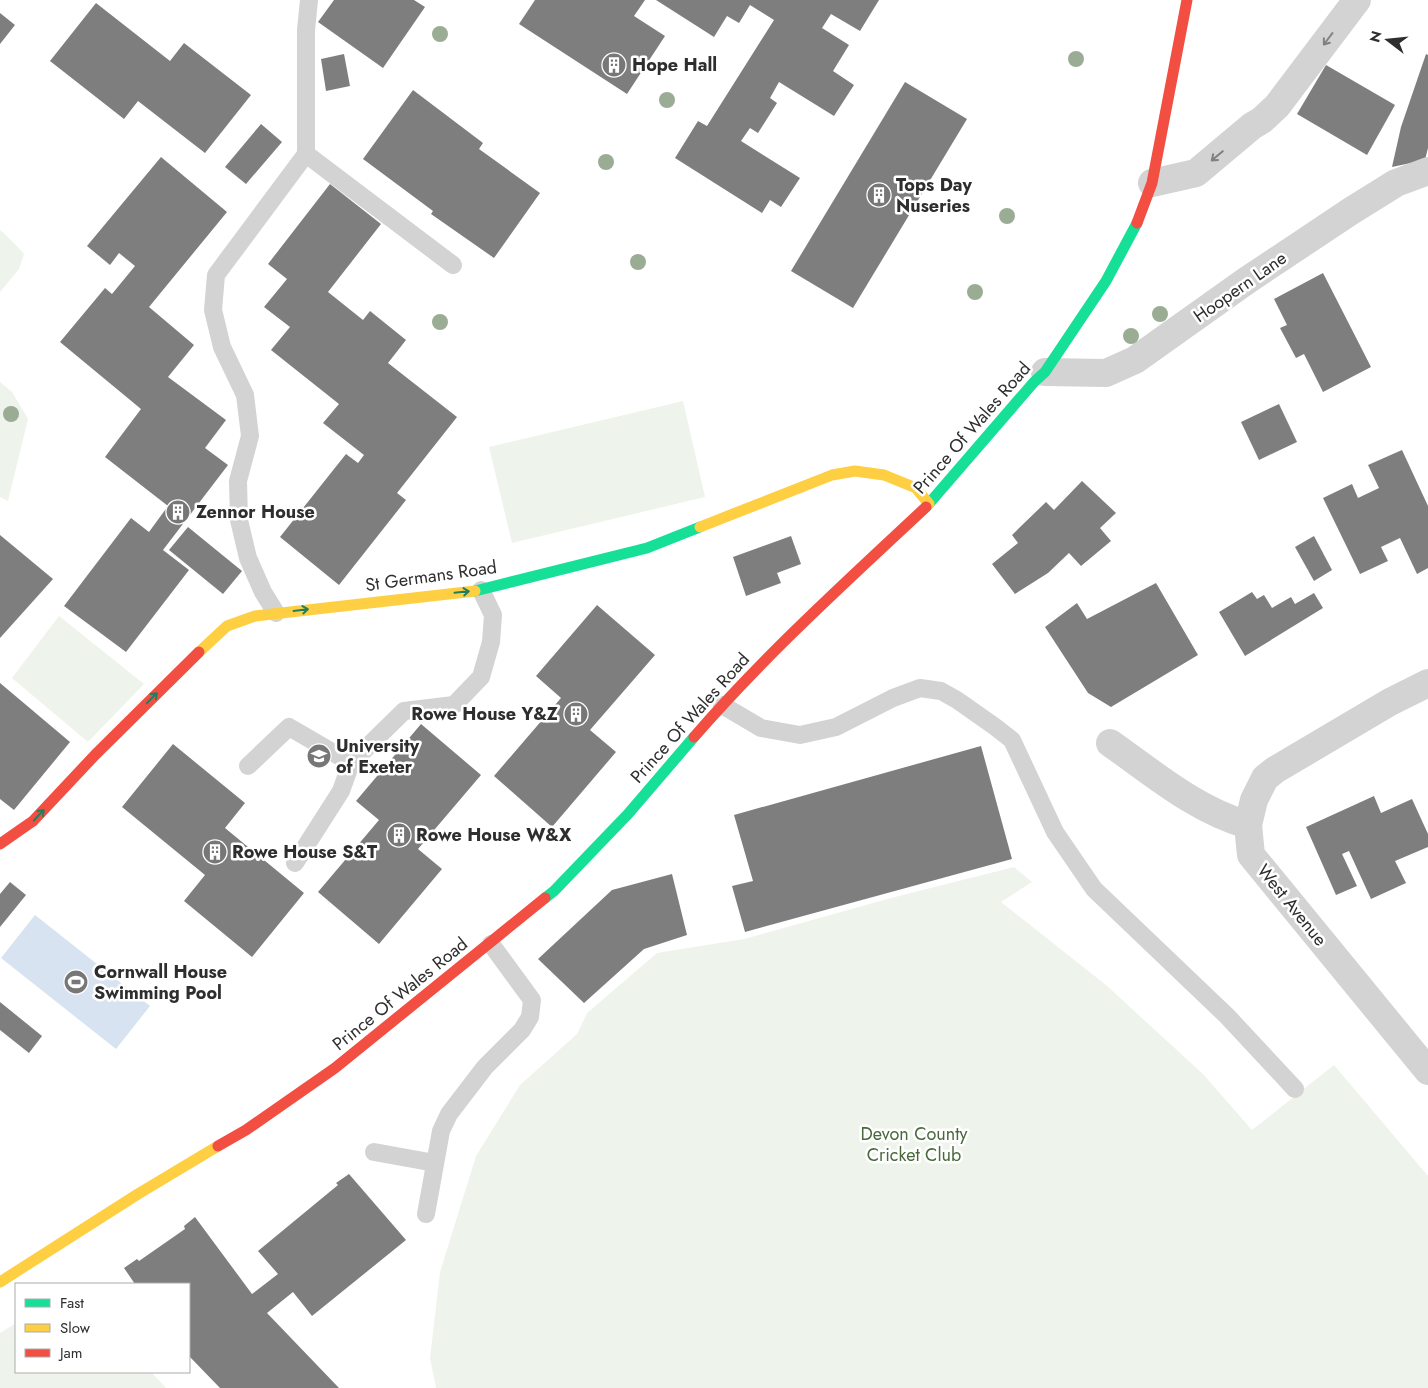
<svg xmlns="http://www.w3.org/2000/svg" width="1428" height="1388" font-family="Jost,sans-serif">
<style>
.green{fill:#eef4eb}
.water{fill:#d8e3f1}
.building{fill:#7e7e7e}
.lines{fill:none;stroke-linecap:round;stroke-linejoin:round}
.lane{stroke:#d3d3d3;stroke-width:18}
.street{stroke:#d3d3d3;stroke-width:28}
.fast{stroke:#16e098;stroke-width:11}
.slow{stroke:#ffcf43;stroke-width:11}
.jam{stroke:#f24e42;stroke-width:11}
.tree{fill:#9bac94}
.oneway{stroke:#808080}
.oneway2{stroke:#237e5e}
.labels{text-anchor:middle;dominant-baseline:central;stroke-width:5;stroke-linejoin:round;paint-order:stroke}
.poi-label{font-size:18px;font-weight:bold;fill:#2e2e2e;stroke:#fff;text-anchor:start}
.street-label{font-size:18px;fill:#2e2e2e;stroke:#fff}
.park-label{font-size:18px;fill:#49693c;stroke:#fff}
</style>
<rect width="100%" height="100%" fill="#fff"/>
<g class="green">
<path d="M 0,230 L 14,243 L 24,254 L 19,269 L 0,292 Z"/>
<path d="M 0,382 L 12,392 L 28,419 L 8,501 L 0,497 Z"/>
<path d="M 683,401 L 705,497 L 512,543 L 489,447 Z"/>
<path d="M 59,616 L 144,684 L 88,742 L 12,678 Z"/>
<path d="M 1014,867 L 1032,882 L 1001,902 L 1106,985 L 1203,1074 L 1252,1130 L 1334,1065 L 1428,1176 L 1428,1388 L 436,1388 L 430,1358 L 440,1272 L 476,1156 L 520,1085 L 577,1034 L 587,1013 L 657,953 L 744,939 L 891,898 Z"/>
<path d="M 16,1323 L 16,1372 L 151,1372 L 166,1388 L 0,1388 L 0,1333 Z"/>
</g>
<path class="water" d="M 35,915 L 150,1006 L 116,1049 L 1,958 Z"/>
<g class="building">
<path d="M 334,0 L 414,0 L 425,7 L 383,68 L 318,22 Z"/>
<path d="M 535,0 L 645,0 L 634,16 L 665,36 L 627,94 L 519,24 Z"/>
<path d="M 656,0 L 879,0 L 860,31 L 831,14 L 822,28 L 849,45 L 833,71 L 854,85 L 834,116 L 779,82 L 770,98 L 777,103 L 758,133 L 750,128 L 741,141 L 800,178 L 781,207 L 770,200 L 762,213 L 675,158 L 698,121 L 707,126 L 774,20 L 750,5 L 739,23 L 727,16 L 714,37 Z"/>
<path d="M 96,3 L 170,61 L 184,43 L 251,95 L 205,153 L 138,101 L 124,119 L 50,61 Z"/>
<path d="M 0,13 L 15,25 L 0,44 Z"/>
<path d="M 344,54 L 350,86 L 326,91 L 321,59 Z"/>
<path d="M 1426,54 L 1428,55 L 1428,148 L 1425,160 L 1392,167 L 1401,127 Z"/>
<path d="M 1326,65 L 1395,105 L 1367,155 L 1297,114 Z"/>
<path d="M 905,82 L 967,119 L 853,308 L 791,271 Z"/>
<path d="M 413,90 L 483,143 L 479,149 L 540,193 L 494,258 L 431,214 L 433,211 L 363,159 Z"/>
<path d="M 261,124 L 282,142 L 246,184 L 225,167 Z"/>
<path d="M 161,157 L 227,212 L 149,307 L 194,345 L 168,377 L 226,420 L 205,448 L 228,465 L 163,550 L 189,570 L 126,652 L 64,606 L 131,518 L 149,532 L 168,506 L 105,457 L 141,409 L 60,342 L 105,288 L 112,294 L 135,266 L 119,253 L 110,265 L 87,246 Z"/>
<path d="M 330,184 L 381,224 L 328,292 L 363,320 L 370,311 L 406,340 L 388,363 L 457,417 L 397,493 L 406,500 L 339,585 L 280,537 L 346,454 L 358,463 L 364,455 L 323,423 L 339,404 L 271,350 L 290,327 L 264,307 L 287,279 L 268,264 Z"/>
<path d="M 1323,273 L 1371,367 L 1323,392 L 1304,354 L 1296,358 L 1280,328 L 1287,325 L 1274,299 Z"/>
<path d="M 1279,404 L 1297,442 L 1259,460 L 1241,422 Z"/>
<path d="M 1402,450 L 1428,506 L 1428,568 L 1417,574 L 1400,538 L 1381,547 L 1388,561 L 1360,574 L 1323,498 L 1352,484 L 1358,498 L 1379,488 L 1368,465 Z"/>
<path d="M 1082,481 L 1116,513 L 1100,528 L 1111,541 L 1081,566 L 1069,553 L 1048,573 L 1015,594 L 992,564 L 1018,543 L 1012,535 L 1046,502 L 1054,510 Z"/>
<path d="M 188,527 L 242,571 L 223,594 L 169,550 Z"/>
<path d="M 0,535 L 53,579 L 0,638 Z"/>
<path d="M 791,536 L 801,564 L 777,573 L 781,583 L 746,596 L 733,557 Z"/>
<path d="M 1314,536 L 1332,570 L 1314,581 L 1295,547 Z"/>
<path d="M 1156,583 L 1198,655 L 1111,707 L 1088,693 L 1045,627 L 1077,603 L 1087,619 Z"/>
<path d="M 1252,592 L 1257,599 L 1264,595 L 1272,608 L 1291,597 L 1295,604 L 1314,593 L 1323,608 L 1245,656 L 1219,612 Z"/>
<path d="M 597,605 L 655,655 L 590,730 L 616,752 L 552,827 L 494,776 L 561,698 L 536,676 Z"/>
<path d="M 0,683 L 70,742 L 14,810 L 0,799 Z"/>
<path d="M 421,724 L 481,775 L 418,849 L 442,869 L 379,944 L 318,892 L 379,820 L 356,801 Z"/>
<path d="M 173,744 L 245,803 L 225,828 L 304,893 L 252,957 L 184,901 L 205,875 L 122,807 Z"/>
<path d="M 981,746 L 1012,859 L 745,932 L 732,886 L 753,881 L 734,815 Z"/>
<path d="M 1374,796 L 1381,813 L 1412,799 L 1428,834 L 1428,847 L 1395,861 L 1406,883 L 1371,899 L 1349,851 L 1342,854 L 1357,886 L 1336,895 L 1306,827 Z"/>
<path d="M 672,874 L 687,935 L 644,949 L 584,1003 L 538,959 L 612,890 Z"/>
<path d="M 10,882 L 26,895 L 0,927 L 0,894 Z"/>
<path d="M 0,1002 L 42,1036 L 29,1053 L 0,1030 Z"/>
<path d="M 349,1174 L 406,1240 L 312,1316 L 293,1292 L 267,1313 L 339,1388 L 220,1388 L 189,1356 L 189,1284 L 135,1284 L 124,1268 L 137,1259 L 139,1261 L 185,1229 L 184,1226 L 195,1217 L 252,1294 L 278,1274 L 258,1251 L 338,1185 L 336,1183 Z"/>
</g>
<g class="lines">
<g class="lane">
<path d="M 306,154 L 453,265"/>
<path d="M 276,613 L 263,592 L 248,558 L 239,520 L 238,481 L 250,436 L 245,395 L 222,347 L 213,310 L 216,275 L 306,154 L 306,30 L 309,0"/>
<path d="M 722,705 L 761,728 L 800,735 L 836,727 L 893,698 L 920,688 L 941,691 L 957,700 L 994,726 L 1012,740 L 1055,832 L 1094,889 L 1227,1016 L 1295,1089"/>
<path d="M 351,763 L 404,711 L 454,705 L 481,677 L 491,642 L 493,615 L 481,590"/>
<path d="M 248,766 L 289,727 L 351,763 L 341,791 L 295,863"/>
<path d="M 374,1152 L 435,1163"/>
<path d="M 426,1214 L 441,1131 L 449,1114 L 485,1067 L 522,1030 L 530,1017 L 532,1000 L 491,944"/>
</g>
<g class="street">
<path d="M 1152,183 L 1196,173 L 1252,126 L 1262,120 L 1277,106 L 1357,0"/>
<path d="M 1045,372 L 1106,373 L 1135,360 L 1246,281 L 1351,211 L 1396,183 L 1428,171"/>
<path d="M 1428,683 L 1390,702 L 1275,770 L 1265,778 L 1254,800 L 1248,825 L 1251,855 L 1428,1071"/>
<path d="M 1110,743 C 1154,774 1196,810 1248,825"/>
</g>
<g class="fast">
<path d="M 926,507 L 1034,382 L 1045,372 L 1106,281 L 1137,223"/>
<path d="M 475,591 L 647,548 L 700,527"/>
<path d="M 545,898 L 554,891 L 628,814 L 694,737"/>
</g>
<g class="slow">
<path d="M 700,527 L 832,475 L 855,471 L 884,475 L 916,488 L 929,504"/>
<path d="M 199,652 L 227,626 L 255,616 L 475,591"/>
<path d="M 0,1282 L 138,1194 L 218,1146"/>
</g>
<g class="jam">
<path d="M 1137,223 L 1152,183 L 1187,0"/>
<path d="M 694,737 C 765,655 847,581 926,507"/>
<path d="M 0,844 L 33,821 L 95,755 L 199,652"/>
<path d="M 218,1146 L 246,1130 L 335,1068 L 545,898"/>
</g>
</g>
<g class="tree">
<circle cx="440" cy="34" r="8"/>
<circle cx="1076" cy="59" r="8"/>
<circle cx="667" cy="100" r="8"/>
<circle cx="606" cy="162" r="8"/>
<circle cx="1007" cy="216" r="8"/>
<circle cx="638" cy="262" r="8"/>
<circle cx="975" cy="292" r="8"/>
<circle cx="1160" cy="314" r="8"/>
<circle cx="440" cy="322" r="8"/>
<circle cx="1131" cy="336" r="8"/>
<circle cx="11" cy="414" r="8"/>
</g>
<defs><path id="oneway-shaft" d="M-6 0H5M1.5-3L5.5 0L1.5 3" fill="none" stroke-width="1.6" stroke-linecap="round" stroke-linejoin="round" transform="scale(1.25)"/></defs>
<g class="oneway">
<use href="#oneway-shaft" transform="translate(1328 39) rotate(127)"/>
<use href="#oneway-shaft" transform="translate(1217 156) rotate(140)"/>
</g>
<g class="oneway2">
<use href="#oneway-shaft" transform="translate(462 592) rotate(-6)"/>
<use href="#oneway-shaft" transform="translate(301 610) rotate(-7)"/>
<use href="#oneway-shaft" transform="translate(152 698) rotate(-45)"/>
<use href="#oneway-shaft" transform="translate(39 815) rotate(-47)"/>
</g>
<defs>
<symbol id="building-disc" viewBox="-11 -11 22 22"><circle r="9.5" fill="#777" stroke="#fff"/><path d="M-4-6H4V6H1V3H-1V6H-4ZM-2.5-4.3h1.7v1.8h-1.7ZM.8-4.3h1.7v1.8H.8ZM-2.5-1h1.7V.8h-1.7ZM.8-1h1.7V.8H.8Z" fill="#fff"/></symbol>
<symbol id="university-disc" viewBox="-11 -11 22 22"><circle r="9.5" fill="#777" stroke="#fff"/><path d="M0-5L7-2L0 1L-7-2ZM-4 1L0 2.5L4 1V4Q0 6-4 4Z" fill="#fff"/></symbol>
<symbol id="stadium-disc" viewBox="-11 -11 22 22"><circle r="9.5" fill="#777" stroke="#fff"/><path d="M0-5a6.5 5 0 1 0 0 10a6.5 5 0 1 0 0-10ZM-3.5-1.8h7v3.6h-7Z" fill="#fff"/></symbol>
</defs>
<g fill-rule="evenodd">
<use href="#building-disc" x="600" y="51" width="28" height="28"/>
<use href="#building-disc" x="865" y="181" width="28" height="28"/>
<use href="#building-disc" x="164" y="498" width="28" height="28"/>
<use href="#building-disc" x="562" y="700" width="28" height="28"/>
<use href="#university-disc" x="305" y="742" width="28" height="28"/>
<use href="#building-disc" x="385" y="821" width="28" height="28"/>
<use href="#building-disc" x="201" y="838" width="28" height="28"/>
<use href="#stadium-disc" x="62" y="968" width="28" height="28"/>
</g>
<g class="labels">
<g class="poi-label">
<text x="632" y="65">Hope Hall</text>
<text x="896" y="185">Tops Day<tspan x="896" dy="21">Nuseries</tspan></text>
<text x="196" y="512">Zennor House</text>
<text x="558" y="714" text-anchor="end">Rowe House Y&amp;Z</text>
<text x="336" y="746">University<tspan x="336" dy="21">of Exeter</tspan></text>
<text x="416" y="835">Rowe House W&amp;X</text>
<text x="232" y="852">Rowe House S&amp;T</text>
<text x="94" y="972">Cornwall House<tspan x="94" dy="21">Swimming Pool</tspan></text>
</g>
<g class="street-label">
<text transform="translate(1240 287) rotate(-35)">Hoopern Lane</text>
<text transform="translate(972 428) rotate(-49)">Prince Of Wales Road</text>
<text transform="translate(431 576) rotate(-8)">St Germans Road</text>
<text transform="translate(690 718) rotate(-48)">Prince Of Wales Road</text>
<text transform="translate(1292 905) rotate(51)">West Avenue</text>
<text transform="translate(400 994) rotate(-39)">Prince Of Wales Road</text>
</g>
<g class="park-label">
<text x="914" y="1134">Devon County<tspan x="914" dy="21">Cricket Club</tspan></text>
</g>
</g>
<rect x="15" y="1283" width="175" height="90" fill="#ffffff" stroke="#ababab"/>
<rect x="25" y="1299" width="25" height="8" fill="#16e098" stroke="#ababab"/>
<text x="60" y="1308" font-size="15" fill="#2e2e2e">Fast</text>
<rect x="25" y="1324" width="25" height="8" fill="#ffcf43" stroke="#ababab"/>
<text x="60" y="1333" font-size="15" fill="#2e2e2e">Slow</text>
<rect x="25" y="1349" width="25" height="8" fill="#f24e42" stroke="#ababab"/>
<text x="60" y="1358" font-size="15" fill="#2e2e2e">Jam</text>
<g transform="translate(1388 40) rotate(286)" stroke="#ffffff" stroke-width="4" paint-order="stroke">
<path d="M0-4L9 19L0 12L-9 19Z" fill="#2e2e2e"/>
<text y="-8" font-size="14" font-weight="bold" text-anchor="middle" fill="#2e2e2e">N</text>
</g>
</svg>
